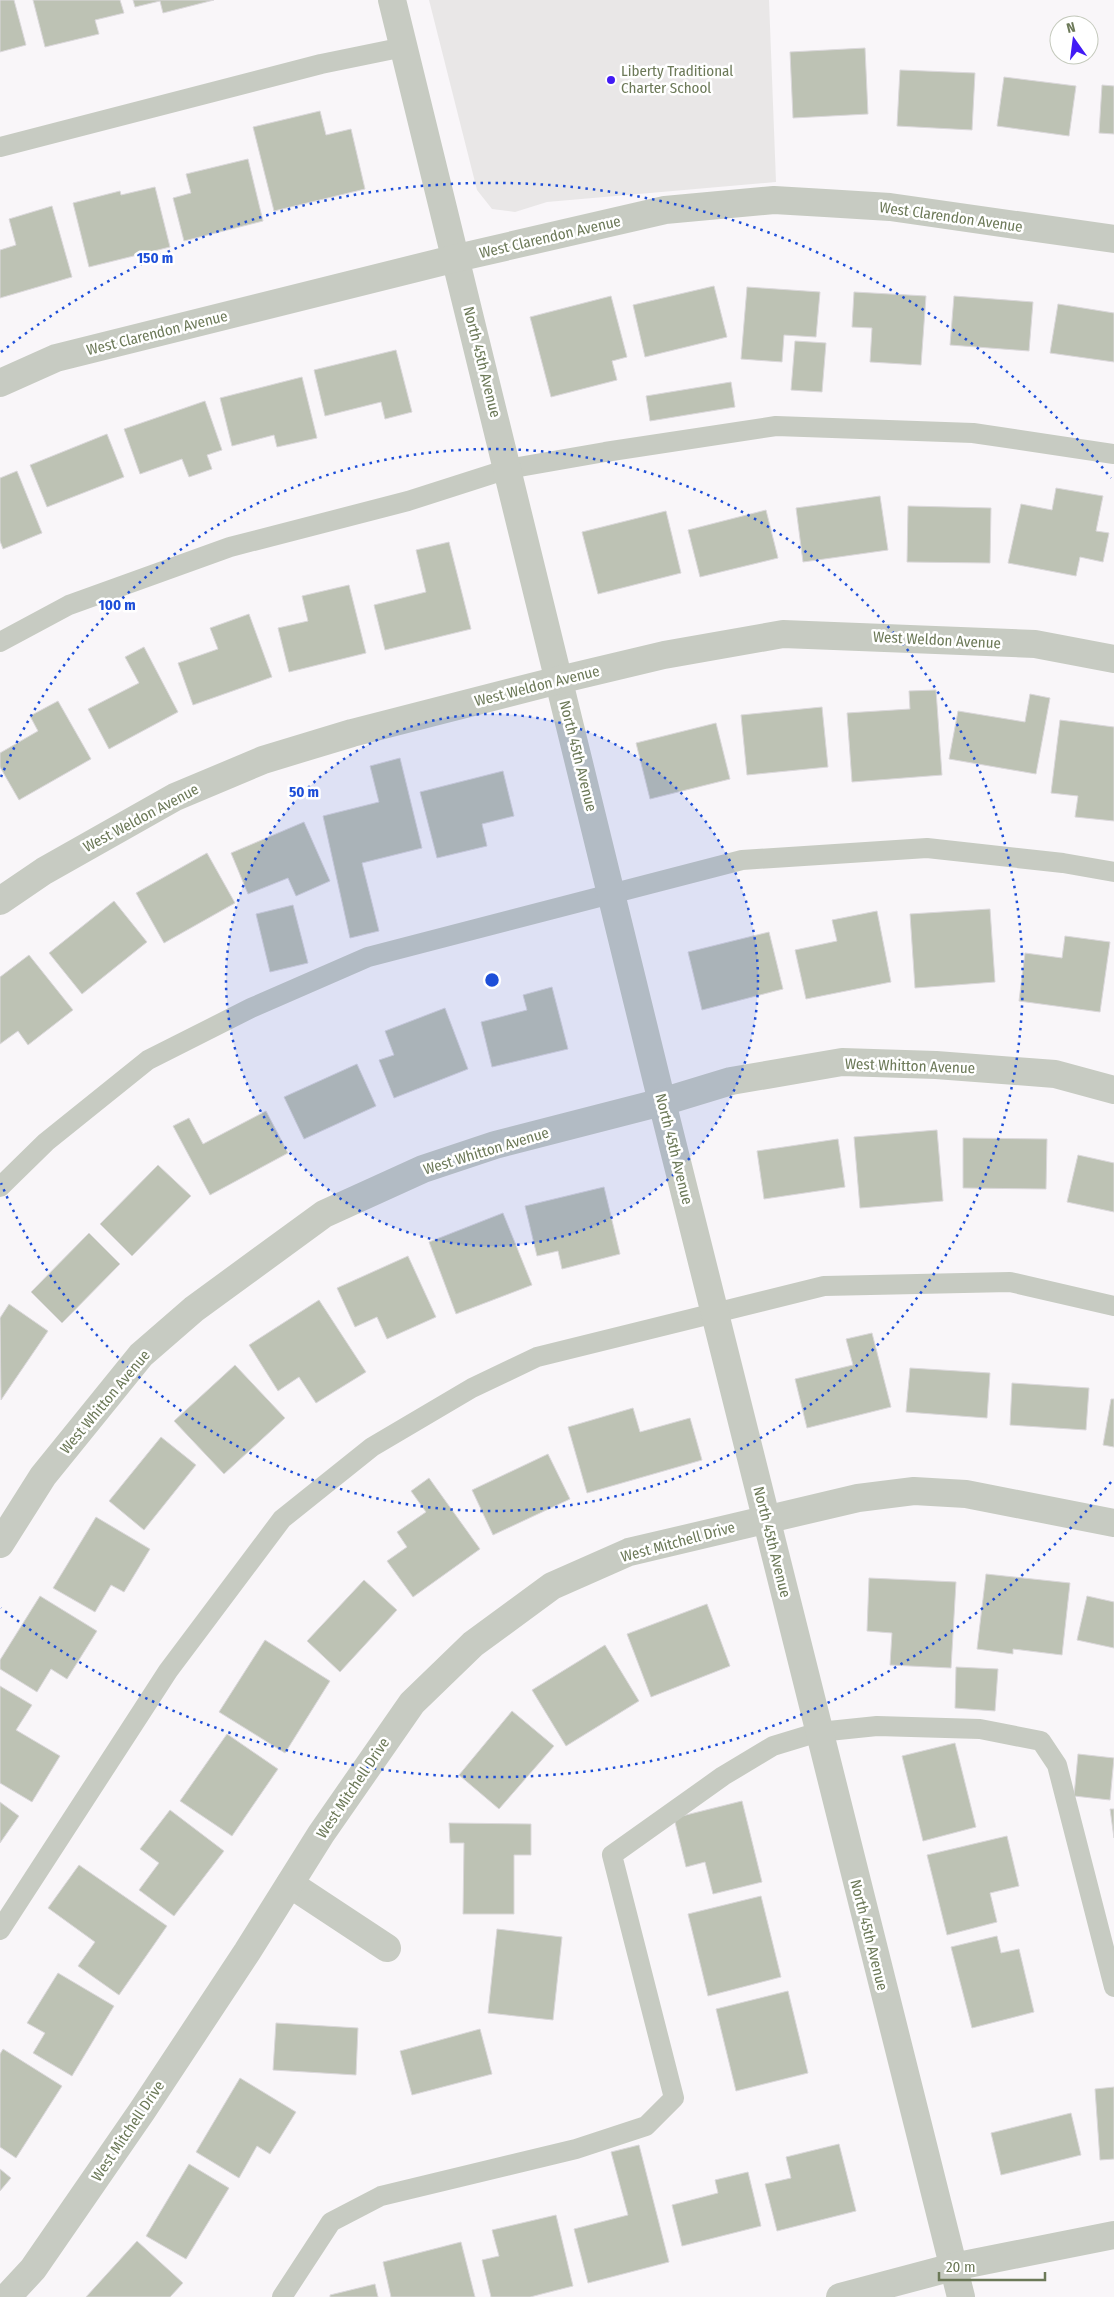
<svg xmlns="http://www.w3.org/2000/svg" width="1114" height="2297" font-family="'Fira Sans Condensed',sans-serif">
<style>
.built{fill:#e9e7e7}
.building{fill:#bdc2b4;stroke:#dbd8db}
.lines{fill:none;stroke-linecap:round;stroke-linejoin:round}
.service{stroke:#c7cbc2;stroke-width:20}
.minor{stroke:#c7cbc2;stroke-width:28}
.ring{fill:none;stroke:#1d4ed8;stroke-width:2.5;stroke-dasharray:2.5 5}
.poi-dot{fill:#411af5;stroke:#fff;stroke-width:2}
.labels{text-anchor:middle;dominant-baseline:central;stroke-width:5;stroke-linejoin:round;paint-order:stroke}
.poi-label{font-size:15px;fill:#6c7958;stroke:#fff;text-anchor:start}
.street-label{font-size:15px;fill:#6c7958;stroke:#fff}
.centre{fill:#1d4ed8;stroke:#fff;stroke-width:2.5}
.ring-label{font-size:15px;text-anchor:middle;font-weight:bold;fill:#1d4ed8;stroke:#fff;stroke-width:5;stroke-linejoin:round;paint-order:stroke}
</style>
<rect width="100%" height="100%" fill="#f9f6f9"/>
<path class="built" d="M 429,0 L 769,0 L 776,182 L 547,202 L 515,212 L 492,209 L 477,190 Z"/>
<g class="building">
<path d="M 0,0 L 14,0 L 26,45 L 0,52 Z"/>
<path d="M 33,0 L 120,0 L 124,13 L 95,20 L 99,34 L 45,47 Z"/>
<path d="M 133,0 L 214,0 L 163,13 L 160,1 L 135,7 Z"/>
<path d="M 865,48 L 868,114 L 793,118 L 790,52 Z"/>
<path d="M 900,70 L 975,73 L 972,130 L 897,126 Z"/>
<path d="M 1004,77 L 1076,86 L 1069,136 L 997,126 Z"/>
<path d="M 1102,85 L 1114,86 L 1114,134 L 1099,133 Z"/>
<path d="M 320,111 L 326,135 L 351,129 L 365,189 L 274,211 L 253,127 Z"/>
<path d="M 248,159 L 263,221 L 184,241 L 173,198 L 191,193 L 186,174 Z"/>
<path d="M 155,187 L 170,247 L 89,267 L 73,203 L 120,191 L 121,195 Z"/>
<path d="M 52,206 L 72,277 L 0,298 L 0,250 L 16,245 L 9,219 Z"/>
<path d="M 714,286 L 727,337 L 645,357 L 633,305 Z"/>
<path d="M 747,287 L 820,292 L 816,337 L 784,335 L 782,362 L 741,359 Z"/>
<path d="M 854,292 L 926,296 L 921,365 L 870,362 L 872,328 L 852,327 Z"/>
<path d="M 611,296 L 627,357 L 612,361 L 617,380 L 551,397 L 530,317 Z"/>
<path d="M 954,296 L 1033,302 L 1029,351 L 950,345 Z"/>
<path d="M 1058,304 L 1114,313 L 1114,362 L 1050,353 Z"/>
<path d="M 795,341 L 826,343 L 822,392 L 791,390 Z"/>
<path d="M 396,350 L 412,412 L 385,419 L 381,402 L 325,416 L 314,370 Z"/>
<path d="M 302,377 L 317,438 L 277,447 L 274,435 L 232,446 L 220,398 Z"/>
<path d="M 731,382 L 735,407 L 650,421 L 646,396 Z"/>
<path d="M 205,401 L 222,450 L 207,455 L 212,469 L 189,477 L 182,459 L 140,474 L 124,429 Z"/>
<path d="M 107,434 L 124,477 L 47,507 L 30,465 Z"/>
<path d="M 17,471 L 42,533 L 3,549 L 0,541 L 0,478 Z"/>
<path d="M 1056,488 L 1103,496 L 1096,531 L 1109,533 L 1103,562 L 1080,557 L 1076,576 L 1008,563 L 1021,504 L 1052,510 Z"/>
<path d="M 880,496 L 888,550 L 803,562 L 796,508 Z"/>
<path d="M 908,506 L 991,508 L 990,563 L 907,562 Z"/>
<path d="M 766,510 L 778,558 L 700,577 L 688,530 Z"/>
<path d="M 666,511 L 681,573 L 598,594 L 582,532 Z"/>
<path d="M 449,542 L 471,629 L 385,650 L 374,605 L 426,592 L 416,550 Z"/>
<path d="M 349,585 L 366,653 L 289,672 L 278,628 L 308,621 L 302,596 Z"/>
<path d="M 249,614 L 272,677 L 193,705 L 178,663 L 218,649 L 210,628 Z"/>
<path d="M 144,647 L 178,712 L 109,749 L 88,709 L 139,683 L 125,657 Z"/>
<path d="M 936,690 L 942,775 L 852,782 L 847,713 L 910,709 L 909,691 Z"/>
<path d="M 1030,694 L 1050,698 L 1036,774 L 949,759 L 958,711 L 1025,722 Z"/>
<path d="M 58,701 L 91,759 L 19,800 L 0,767 L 0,753 L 38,731 L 30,716 Z"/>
<path d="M 822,707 L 828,767 L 747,775 L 741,715 Z"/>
<path d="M 1060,720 L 1114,727 L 1114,821 L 1075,817 L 1078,796 L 1051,793 Z"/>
<path d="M 716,723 L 730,779 L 650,799 L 636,743 Z"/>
<path d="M 400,758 L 422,848 L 362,863 L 379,931 L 350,938 L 323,816 L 379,802 L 370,766 Z"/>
<path d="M 503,771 L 514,816 L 482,824 L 487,846 L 437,858 L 420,792 Z"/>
<path d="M 304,822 L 330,881 L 296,896 L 288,878 L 248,894 L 231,853 Z"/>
<path d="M 207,853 L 235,903 L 164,943 L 136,893 Z"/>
<path d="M 114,901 L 147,942 L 82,994 L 49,953 Z"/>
<path d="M 293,905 L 308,963 L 270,972 L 256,914 Z"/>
<path d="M 990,909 L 995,982 L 915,988 L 910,914 Z"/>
<path d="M 877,911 L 891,982 L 806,999 L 795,950 L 837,941 L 832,920 Z"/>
<path d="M 769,932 L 783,989 L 702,1010 L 688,952 Z"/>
<path d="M 1065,936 L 1110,942 L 1100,1012 L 1019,1001 L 1025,953 L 1062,958 Z"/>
<path d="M 29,955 L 73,1010 L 28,1045 L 18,1031 L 0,1044 L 0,977 Z"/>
<path d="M 552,987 L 568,1049 L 492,1067 L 481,1022 L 527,1010 L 523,995 Z"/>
<path d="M 445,1008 L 468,1069 L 394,1098 L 379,1060 L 394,1055 L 385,1031 Z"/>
<path d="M 357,1064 L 376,1106 L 304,1139 L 284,1097 Z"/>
<path d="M 266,1111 L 288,1153 L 210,1195 L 173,1126 L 189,1118 L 203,1144 Z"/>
<path d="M 937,1130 L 943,1201 L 860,1208 L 854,1137 Z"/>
<path d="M 963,1138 L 1047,1139 L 1046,1189 L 963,1188 Z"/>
<path d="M 838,1139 L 845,1187 L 764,1199 L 757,1151 Z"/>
<path d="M 1078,1155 L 1114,1163 L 1114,1212 L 1067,1202 Z"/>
<path d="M 158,1165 L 191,1196 L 132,1256 L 100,1224 Z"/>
<path d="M 604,1187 L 620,1254 L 562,1269 L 558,1251 L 537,1256 L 525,1206 Z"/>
<path d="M 503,1213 L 532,1285 L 456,1314 L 429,1242 Z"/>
<path d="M 89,1233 L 120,1264 L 62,1323 L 31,1292 Z"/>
<path d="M 408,1256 L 436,1317 L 387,1339 L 377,1317 L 355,1327 L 337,1288 Z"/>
<path d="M 319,1300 L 366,1372 L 316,1403 L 299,1377 L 278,1391 L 249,1345 Z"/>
<path d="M 9,1304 L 48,1331 L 1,1400 L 0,1318 Z"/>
<path d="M 872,1333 L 891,1407 L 807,1428 L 795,1379 L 853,1365 L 846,1339 Z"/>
<path d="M 235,1365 L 285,1418 L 224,1474 L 174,1421 Z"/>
<path d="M 910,1368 L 990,1373 L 987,1418 L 906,1412 Z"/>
<path d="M 1012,1383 L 1089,1388 L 1086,1430 L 1010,1425 Z"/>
<path d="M 1111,1399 L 1114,1399 L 1114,1447 L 1103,1445 Z"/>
<path d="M 633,1408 L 640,1432 L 690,1418 L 702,1460 L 587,1493 L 568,1427 Z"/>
<path d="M 161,1437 L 196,1465 L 144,1530 L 109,1501 Z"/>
<path d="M 548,1454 L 570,1499 L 493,1535 L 472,1490 Z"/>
<path d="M 429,1478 L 480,1549 L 413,1597 L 387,1561 L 407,1547 L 397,1532 L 426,1512 L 411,1491 Z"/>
<path d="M 96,1517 L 150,1549 L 124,1592 L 111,1585 L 95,1612 L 53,1588 Z"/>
<path d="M 986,1574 L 1070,1583 L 1062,1655 L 1013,1649 L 1013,1654 L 977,1649 Z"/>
<path d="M 869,1578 L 956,1582 L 951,1668 L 890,1665 L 892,1633 L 867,1631 Z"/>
<path d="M 364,1580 L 397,1610 L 340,1672 L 307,1641 Z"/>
<path d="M 40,1596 L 97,1631 L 67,1679 L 51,1669 L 37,1692 L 0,1669 L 0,1660 Z"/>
<path d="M 1087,1596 L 1114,1602 L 1114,1648 L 1077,1640 Z"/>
<path d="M 707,1604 L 730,1666 L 651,1697 L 627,1634 Z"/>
<path d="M 265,1640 L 330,1681 L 285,1753 L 219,1712 Z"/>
<path d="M 605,1645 L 639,1701 L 566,1746 L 532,1690 Z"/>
<path d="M 956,1667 L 998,1669 L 995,1711 L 955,1708 Z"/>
<path d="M 0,1686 L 32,1705 L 16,1730 L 60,1756 L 32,1802 L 0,1783 Z"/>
<path d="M 512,1711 L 554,1746 L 499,1809 L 459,1775 Z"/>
<path d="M 227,1734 L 278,1769 L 232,1836 L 180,1801 Z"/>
<path d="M 955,1743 L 976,1827 L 923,1841 L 902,1756 Z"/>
<path d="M 1078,1754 L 1114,1758 L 1110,1800 L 1074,1796 Z"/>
<path d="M 742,1801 L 762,1882 L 713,1894 L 705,1862 L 686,1867 L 674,1818 Z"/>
<path d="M 0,1802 L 19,1816 L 0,1843 Z"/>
<path d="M 1110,1809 L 1114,1809 L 1114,1838 Z"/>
<path d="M 170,1810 L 224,1851 L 174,1916 L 139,1890 L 159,1863 L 140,1849 Z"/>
<path d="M 449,1823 L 531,1824 L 531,1855 L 514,1855 L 514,1914 L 463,1914 L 464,1843 L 450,1843 Z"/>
<path d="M 1007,1836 L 1019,1886 L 990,1893 L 997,1922 L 947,1935 L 927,1855 Z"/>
<path d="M 79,1865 L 167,1926 L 119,1995 L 78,1966 L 95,1942 L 48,1908 Z"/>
<path d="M 761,1896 L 781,1977 L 708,1996 L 688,1914 Z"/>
<path d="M 497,1929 L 562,1937 L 553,2020 L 488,2013 Z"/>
<path d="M 997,1936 L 1001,1953 L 1019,1949 L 1034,2012 L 972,2028 L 951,1947 Z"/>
<path d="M 58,1973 L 114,2006 L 72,2076 L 33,2053 L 45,2033 L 27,2023 Z"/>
<path d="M 788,1991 L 808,2073 L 736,2091 L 716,2009 Z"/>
<path d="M 276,2023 L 358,2028 L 356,2075 L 273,2070 Z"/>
<path d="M 480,2029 L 492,2074 L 412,2095 L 400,2051 Z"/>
<path d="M 3,2049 L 62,2086 L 16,2158 L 0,2147 L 0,2054 Z"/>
<path d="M 240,2078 L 296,2112 L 270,2154 L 257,2146 L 239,2178 L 196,2152 Z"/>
<path d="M 1114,2087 L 1114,2159 L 1100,2160 L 1095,2089 Z"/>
<path d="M 1071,2113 L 1081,2155 L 1001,2175 L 991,2133 Z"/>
<path d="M 839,2144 L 856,2211 L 777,2231 L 765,2184 L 791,2178 L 786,2157 Z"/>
<path d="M 639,2145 L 669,2262 L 588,2283 L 574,2229 L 628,2215 L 611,2152 Z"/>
<path d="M 189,2164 L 229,2188 L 186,2259 L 146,2236 Z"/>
<path d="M 0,2169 L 11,2178 L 0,2191 Z"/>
<path d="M 748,2172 L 761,2226 L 682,2246 L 672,2205 L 718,2193 L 715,2180 Z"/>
<path d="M 556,2215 L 573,2286 L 530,2297 L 491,2297 L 482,2260 L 499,2256 L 492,2230 Z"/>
<path d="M 137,2241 L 183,2283 L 170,2297 L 86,2297 Z"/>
<path d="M 461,2242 L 475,2297 L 391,2297 L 383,2262 Z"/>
<path d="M 375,2284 L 378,2297 L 330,2297 L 330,2295 Z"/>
</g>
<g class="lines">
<g class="service">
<path d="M 0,147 L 321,64 L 404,47"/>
<path d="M 0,642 L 69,605 L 230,547 L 408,501 L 508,469 L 605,452 L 776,426 L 973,433 L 1114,454"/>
<path d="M 0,1187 L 46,1142 L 148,1060 L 251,1008 L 368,957 L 742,860 L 927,848 L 1063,863 L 1114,872"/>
<path d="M 0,1930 L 168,1671 L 282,1519 L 372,1447 L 472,1388 L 537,1357 L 824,1286 L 1010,1282 L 1114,1306"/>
<path d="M 282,2297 L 331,2222 L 381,2196 L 576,2149 L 646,2126 L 674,2098 L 612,1855 L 723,1776 L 773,1746 L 819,1732 L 877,1726 L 980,1729 L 1041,1741 L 1057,1765 L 1114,1987"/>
</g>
<g class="minor">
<path d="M 392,0 L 662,1102 L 961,2297"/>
<path d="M 0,383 L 56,358 L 457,258 L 665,210 L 774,200 L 825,203 L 890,207 L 1114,239"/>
<path d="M 0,901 L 44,871 L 175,797 L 263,760 L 352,733 L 559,680 L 664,655 L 783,634 L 1035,644 L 1114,659"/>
<path d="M 0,1544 L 43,1476 L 141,1355 L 194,1309 L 324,1214 L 423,1169 L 495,1145 L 662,1102 L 731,1081 L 842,1062 L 936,1065 L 1055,1074 L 1114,1090"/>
<path d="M 290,1884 L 387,1948"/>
<path d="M 7,2297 L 33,2269 L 142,2111 L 247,1952 L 321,1834 L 412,1703 L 473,1644 L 552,1586 L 629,1552 L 858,1498 L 914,1491 L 966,1494 L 1114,1523"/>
<path d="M 840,2297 L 953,2267 L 1114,2235"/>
</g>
</g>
<circle cx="492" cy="980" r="266" fill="#1d4ed8" fill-opacity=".12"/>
<g class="ring">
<circle cx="492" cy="980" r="266"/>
<path d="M1 777A531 531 0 1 1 1 1183"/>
<path d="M1111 1482A797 797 0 0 1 1 1608M1 352A797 797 0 0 1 1111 478"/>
</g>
<circle class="poi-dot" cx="611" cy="80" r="5"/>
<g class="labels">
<g class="poi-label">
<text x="621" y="71">Liberty Traditional<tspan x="621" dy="17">Charter School</tspan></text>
</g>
<g class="street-label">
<text transform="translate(951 217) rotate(8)">West Clarendon Avenue</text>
<text transform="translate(550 237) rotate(-13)">West Clarendon Avenue</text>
<text transform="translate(157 333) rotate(-14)">West Clarendon Avenue</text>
<text transform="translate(482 362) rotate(76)">North 45th Avenue</text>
<text transform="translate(937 640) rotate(3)">West Weldon Avenue</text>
<text transform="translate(537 686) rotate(-14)">West Weldon Avenue</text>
<text transform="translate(578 756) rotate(76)">North 45th Avenue</text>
<text transform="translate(141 818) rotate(-28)">West Weldon Avenue</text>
<text transform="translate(910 1066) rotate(2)">West Whitton Avenue</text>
<text transform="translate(674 1149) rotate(76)">North 45th Avenue</text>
<text transform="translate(486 1151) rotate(-17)">West Whitton Avenue</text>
<text transform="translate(105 1402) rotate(-50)">West Whitton Avenue</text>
<text transform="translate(678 1542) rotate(-15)">West Mitchell Drive</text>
<text transform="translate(772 1542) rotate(76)">North 45th Avenue</text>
<text transform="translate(353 1788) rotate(-56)">West Mitchell Drive</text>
<text transform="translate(869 1935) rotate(76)">North 45th Avenue</text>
<text transform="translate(128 2131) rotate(-56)">West Mitchell Drive</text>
</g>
</g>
<circle cx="492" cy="980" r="8" class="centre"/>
<g class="ring-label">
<text x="155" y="263">150 m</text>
<text x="117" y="610">100 m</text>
<text x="304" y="797">50 m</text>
</g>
<g transform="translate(1074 40) rotate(346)"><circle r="24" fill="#ffffff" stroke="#c4c9bc"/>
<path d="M0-4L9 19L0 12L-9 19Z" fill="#411af5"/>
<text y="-8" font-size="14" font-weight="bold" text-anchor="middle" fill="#6c7958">N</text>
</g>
<path d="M939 2272v8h106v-8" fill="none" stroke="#6c7958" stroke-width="2.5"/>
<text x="946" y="2272" font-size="15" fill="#6c7958" stroke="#ffffff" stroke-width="4" paint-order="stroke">20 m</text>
</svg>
